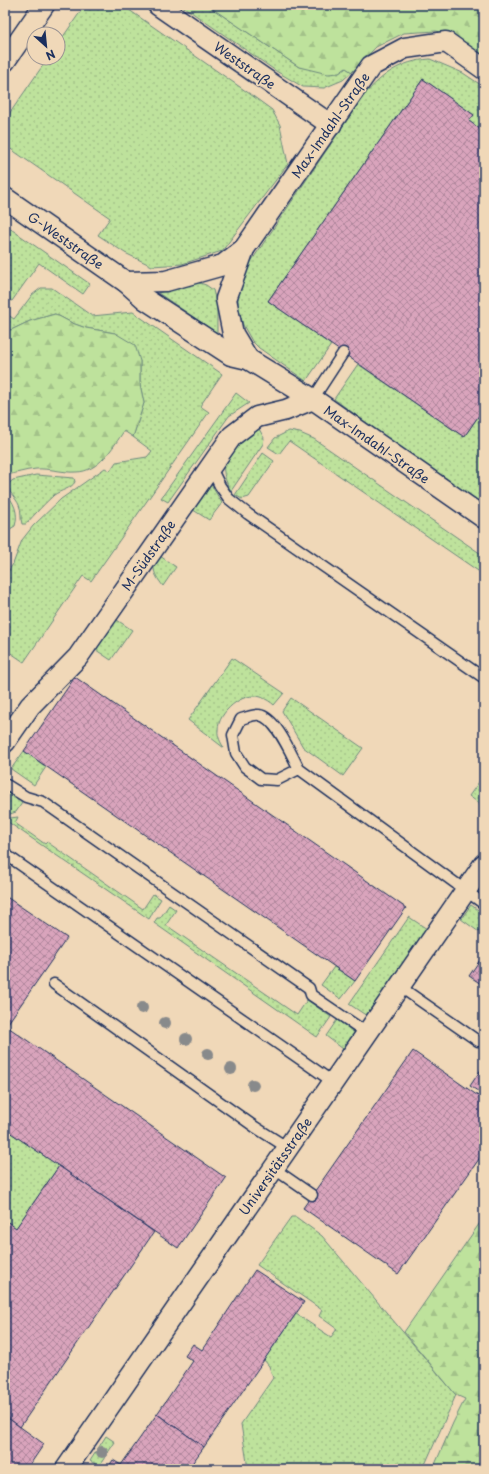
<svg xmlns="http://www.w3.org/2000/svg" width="489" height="1474" font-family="'Playpen Sans',sans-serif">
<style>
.grass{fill:url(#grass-dots);stroke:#6c887d}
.forest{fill:url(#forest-firs);stroke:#6c887d}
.building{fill:url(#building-cross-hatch);stroke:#1b2f5e}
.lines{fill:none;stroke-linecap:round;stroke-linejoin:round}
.lane-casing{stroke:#1b2f5e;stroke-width:13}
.street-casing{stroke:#1b2f5e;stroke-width:23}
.lane{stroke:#f0d8b8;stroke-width:10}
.street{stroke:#f0d8b8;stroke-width:20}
.tree{fill:#888a8b}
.labels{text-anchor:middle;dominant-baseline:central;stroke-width:3.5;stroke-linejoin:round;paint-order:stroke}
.street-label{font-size:13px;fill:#1b2f5e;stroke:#f0d8b8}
</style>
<defs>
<pattern id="grass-dots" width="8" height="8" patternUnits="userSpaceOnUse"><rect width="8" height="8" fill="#bee29c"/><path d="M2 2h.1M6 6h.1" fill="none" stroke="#a3c289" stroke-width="1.8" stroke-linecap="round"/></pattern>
<pattern id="forest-firs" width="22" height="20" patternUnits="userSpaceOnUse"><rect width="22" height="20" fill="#bee29c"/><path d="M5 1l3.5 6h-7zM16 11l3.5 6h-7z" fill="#a3c289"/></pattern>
<pattern id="building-cross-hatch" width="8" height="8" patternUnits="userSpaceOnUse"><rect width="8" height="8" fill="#d9a4bc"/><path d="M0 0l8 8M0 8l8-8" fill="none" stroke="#af869c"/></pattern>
</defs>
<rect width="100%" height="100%" fill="#f0d8b8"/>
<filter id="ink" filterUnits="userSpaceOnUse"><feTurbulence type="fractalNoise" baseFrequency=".025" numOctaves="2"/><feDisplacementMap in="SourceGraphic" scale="8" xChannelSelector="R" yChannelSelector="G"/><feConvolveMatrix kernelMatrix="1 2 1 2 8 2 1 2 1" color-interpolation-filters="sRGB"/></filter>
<g filter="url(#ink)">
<g class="grass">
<path d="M 85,5 L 122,5 L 250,94 L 272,110 L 280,125 L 288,164 L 222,251 L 182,264 L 152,266 L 125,253 L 98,235 L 110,218 L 5,145 L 5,120 L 48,58 L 58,58 L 58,44 Z"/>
<path d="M 181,5 L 207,5 L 299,67 L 339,73 L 346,68 L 352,72 L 343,80 L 324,88 L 303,87 L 276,71 Z"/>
<path d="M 430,59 L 463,73 L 484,87 L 484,123 L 480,129 L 469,121 L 474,115 L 423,79 L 268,301 L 331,345 L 306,381 L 259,348 L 252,341 L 243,325 L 238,307 L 238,292 L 246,269 L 364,95 C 383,74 400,61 430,59 Z"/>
<path d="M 5,225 L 90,284 L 83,294 L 39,263 L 12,301 L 5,297 Z"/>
<path d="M 196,282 L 206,285 L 213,290 L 217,306 L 217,333 L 158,293 Z"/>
<path d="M 41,288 L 52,288 L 92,316 L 133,312 L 222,374 L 200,406 L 209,412 L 91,581 L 83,576 L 24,662 L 5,649 L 5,576 L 13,564 L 22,540 L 33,526 L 61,499 L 105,468 L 110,471 L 116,462 L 147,457 L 152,451 L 133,437 L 144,403 L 140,384 L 140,361 L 115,333 L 86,328 L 72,323 L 55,314 L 30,321 L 11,330 L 5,329 L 5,313 L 14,319 L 32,295 Z"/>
<path d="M 358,364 L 464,437 L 484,408 L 484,509 L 334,399 Z"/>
<path d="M 236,393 L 249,403 L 229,416 L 168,502 L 161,498 Z"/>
<path d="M 258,427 L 264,438 L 263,444 L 231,491 C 212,459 233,444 258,427 Z"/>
<path d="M 289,431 L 300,433 L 314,439 L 484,556 L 484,575 L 289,441 L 279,454 L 268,447 L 275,438 Z"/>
<path d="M 263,453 L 274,461 L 249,497 L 242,499 L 235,495 Z"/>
<path d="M 36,475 L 74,478 L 75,482 C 71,489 61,490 54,495 C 44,504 35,514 26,524 L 22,524 C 20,518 22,511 19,505 C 16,498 9,493 7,485 L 13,480 Z"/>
<path d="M 209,481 L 222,503 L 209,520 L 190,508 Z"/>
<path d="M 5,492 C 14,502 19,513 15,526 L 10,529 L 5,528 Z"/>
<path d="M 157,554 L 176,567 L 163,586 C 154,574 151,569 157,554 Z"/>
<path d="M 114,618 L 132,630 L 111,660 L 93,648 Z"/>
<path d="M 232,658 L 284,693 L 274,705 C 271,702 266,699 261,697 C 243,691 218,712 218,730 C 217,736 221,743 224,748 L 188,720 Z"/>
<path d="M 291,698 L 363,748 L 343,776 L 303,747 L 282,711 Z"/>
<path d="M 24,751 L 46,767 L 34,785 L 11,769 Z"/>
<path d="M 484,775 L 484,798 L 480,804 L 469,796 Z"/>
<path d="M 5,791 L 22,803 L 16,812 L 10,814 L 5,820 Z"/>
<path d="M 18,817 L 15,823 L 45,844 L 47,842 L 143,909 L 153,894 L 161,899 L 152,913 L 152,914 L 149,919 L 8,822 L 10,818 Z"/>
<path d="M 169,905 L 176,910 L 166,925 L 297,1015 L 307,1000 L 331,1017 L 317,1037 L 154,923 L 157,918 L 160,918 Z"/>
<path d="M 471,905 L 484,914 L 484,925 L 479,932 L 461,919 Z"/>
<path d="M 409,917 L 427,929 L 367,1016 L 349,1004 Z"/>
<path d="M 334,967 L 355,981 L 341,999 L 321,985 Z"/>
<path d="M 337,1020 L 355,1033 L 343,1049 L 326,1036 Z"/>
<path d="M 5,1129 L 59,1166 L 16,1228 L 5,1220 Z"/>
<path d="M 291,1217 L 296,1217 L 322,1236 L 456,1395 L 423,1469 L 248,1469 L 241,1424 L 273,1378 L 269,1366 L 264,1360 L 296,1314 L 331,1337 L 337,1329 L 319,1316 L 322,1310 L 257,1265 Z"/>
<path d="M 106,1436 L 115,1442 L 99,1466 L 90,1461 Z"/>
</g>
<g class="forest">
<path d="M 207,5 L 484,5 L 484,56 L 453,35 L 436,31 L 404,33 L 376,47 L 352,72 L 346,68 L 339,73 L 328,74 L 299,67 Z"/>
<path d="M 55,314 L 72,323 L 86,328 L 115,333 L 135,345 L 140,361 L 140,384 L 144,403 L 133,437 L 124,431 C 113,447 99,472 76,472 C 63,473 49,468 36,469 C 25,470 15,474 5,475 L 5,329 L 11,330 L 30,321 Z"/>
<path d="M 484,1217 L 484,1469 L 433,1469 L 453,1423 L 465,1399 L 456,1395 L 404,1332 Z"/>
</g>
<g class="building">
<path d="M 423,79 L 474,115 L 469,121 L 484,132 L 484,408 L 464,437 L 268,301 Z"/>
<path d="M 75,677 L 406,908 L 355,981 L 24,751 Z"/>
<path d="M 5,896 L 67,938 L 6,1026 L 5,1025 Z"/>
<path d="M 484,954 L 484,986 L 469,976 Z"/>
<path d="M 5,1025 L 226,1178 L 178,1248 L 5,1129 Z"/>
<path d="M 413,1051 L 484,1100 L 484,1152 L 398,1274 L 303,1208 Z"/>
<path d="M 484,1065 L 484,1095 L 470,1086 Z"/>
<path d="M 59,1166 L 154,1232 L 20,1427 L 5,1416 L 5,1220 L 16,1228 Z"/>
<path d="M 255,1270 L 304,1302 L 204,1447 L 157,1414 L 193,1361 L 185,1356 L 193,1344 L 202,1350 Z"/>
<path d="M 157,1414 L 204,1447 L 188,1469 L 107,1469 L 113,1460 L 121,1465 Z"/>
<path d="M 5,1416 L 44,1444 L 27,1469 L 5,1469 Z"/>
</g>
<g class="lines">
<defs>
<g id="lane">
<path d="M 313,399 L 343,353"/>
<path d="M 210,466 L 220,486 L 229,499 L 248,514 L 484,678"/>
<path d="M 299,769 L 277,780 L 261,779 L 245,767 L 236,753 L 233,735 L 241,719 C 246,718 254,714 259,715 C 276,717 292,756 299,769 L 484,904"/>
<path d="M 5,784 L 26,797 L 43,802 L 309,988 L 311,995 L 367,1033"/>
<path d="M 5,854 L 333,1082"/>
<path d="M 54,984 L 255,1127 L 288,1148"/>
<path d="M 399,986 L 478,1041"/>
<path d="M 273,1168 L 312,1195"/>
</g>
<g id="street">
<path d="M 158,5 L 331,125"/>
<path d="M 5,61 L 44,5"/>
<path d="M 5,198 L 126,282 L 145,299 L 231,355 L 248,359 L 313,399 L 484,518"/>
<path d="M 126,282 L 166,281 L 223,265 L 244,249"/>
<path d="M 248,359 L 233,334 L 226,299 L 244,249 L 371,66 L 405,48 L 446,42 L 484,69"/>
<path d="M 5,742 L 30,706 L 78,657 L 232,436 L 257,417 L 286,410 L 313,399"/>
<path d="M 66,1469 L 484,864"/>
</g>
</defs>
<use href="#lane" class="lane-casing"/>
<use href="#street" class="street-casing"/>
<use href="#lane" class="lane"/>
<use href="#street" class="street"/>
</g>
<g class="tree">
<circle cx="142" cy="1008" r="6"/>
<circle cx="165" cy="1023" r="6"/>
<circle cx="186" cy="1039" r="6"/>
<circle cx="208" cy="1054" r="6"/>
<circle cx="231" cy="1069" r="6"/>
<circle cx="253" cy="1085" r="6"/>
<circle cx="102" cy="1452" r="6"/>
</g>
</g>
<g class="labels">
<g class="street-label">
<text transform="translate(245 65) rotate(35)">Weststraße</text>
<text transform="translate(330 125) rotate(-55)">Max-Imdahl-Straße</text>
<text transform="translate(66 240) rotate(35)">G-Weststraße</text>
<text transform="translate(377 444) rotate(35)">Max-Imdahl-Straße</text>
<text transform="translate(148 555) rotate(-55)">M-Südstraße</text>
<text transform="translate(275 1166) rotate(-55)">Universitätsstraße</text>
</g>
</g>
<rect width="489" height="1474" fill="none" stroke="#f0d8b8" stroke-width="20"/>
<rect x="10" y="10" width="469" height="1454" fill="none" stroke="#1b2f5e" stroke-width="1.5" filter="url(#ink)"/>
<g transform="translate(46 46) rotate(153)"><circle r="19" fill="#f0d8b8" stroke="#9b9494"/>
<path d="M0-3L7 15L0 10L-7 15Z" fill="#1b2f5e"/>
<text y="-6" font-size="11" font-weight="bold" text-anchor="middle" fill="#1b2f5e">N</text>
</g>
</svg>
